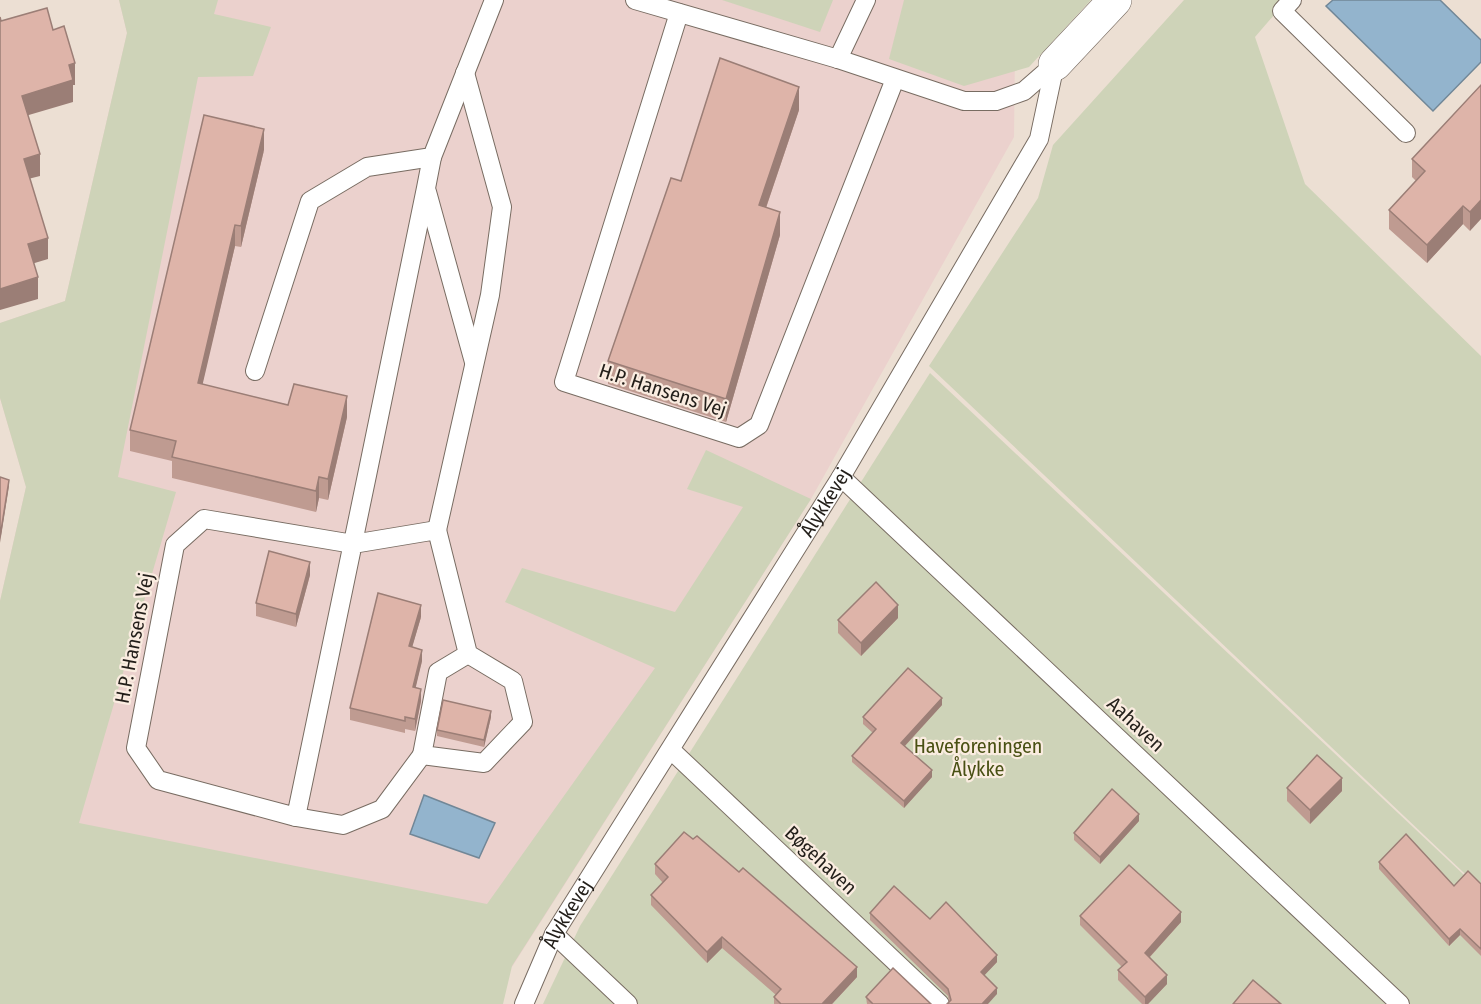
<svg xmlns="http://www.w3.org/2000/svg" width="1481" height="1004" font-family="'Fira Sans Condensed',sans-serif">
<style>
.commercial{fill:#ebd1cd}
.green{fill:#ced3b8}
.water{fill:#93b4cd;stroke:#718797;stroke-width:1.5}
.lines{fill:none;stroke-linecap:round;stroke-linejoin:round}
.service-casing{stroke:#786c62;stroke-width:20}
.minor-casing{stroke:#786c62;stroke-width:34}
.service{stroke:#fff;stroke-width:18}
.minor{stroke:#fff;stroke-width:33}
.wall{fill:#bf9b91}
.shaded-wall{fill:#9b7e76}
.building{fill:#deb4a9;stroke:#9b7e76;stroke-width:1.5}
.labels{text-anchor:middle;dominant-baseline:central;stroke-width:4.5;stroke-linejoin:round;paint-order:stroke}
.street-label{font-size:20px;fill:#221e19;stroke:#faece0}
.park-label{font-size:20px;fill:#495013;stroke:#faece0}
</style>
<rect width="100%" height="100%" fill="#ecdfd3"/>
<path class="commercial" d="M 119,0 L 1061,0 L 1015,49 L 1014,137 L 811,499 L 512,967 L 66,872 L 0,601 L 26,487 L 0,398 L 0,323 L 65,301 L 127,33 Z"/>
<g class="green">
<path d="M 119,0 L 218,0 L 214,14 L 271,27 L 253,76 L 198,77 L 118,477 L 176,492 L 79,823 L 487,904 L 655,668 L 505,602 L 522,568 L 675,612 L 743,507 L 687,489 L 706,450 L 811,499 L 512,966 L 503,1004 L 0,1004 L 0,601 L 26,487 L 0,398 L 0,323 L 65,301 L 127,33 Z"/>
<path d="M 722,0 L 833,0 L 820,32 Z"/>
<path d="M 904,0 L 1091,0 L 1029,67 L 964,86 L 889,59 Z"/>
<path d="M 1184,0 L 1287,0 L 1255,37 L 1305,184 L 1481,356 L 1481,889 L 929,366 L 1038,198 L 1053,145 Z"/>
<path d="M 930,373 L 1481,891 L 1481,1004 L 543,1004 L 580,926 Z"/>
</g>
<g class="water">
<path d="M 1333,0 L 1440,0 L 1481,40 L 1481,62 L 1433,111 L 1326,6 Z"/>
<path d="M 424,795 L 495,823 L 479,858 L 410,834 Z"/>
</g>
<g class="lines">
<defs>
<g id="service">
<path d="M 635,0 L 838,59 L 964,101 L 996,101 L 1024,91 L 1055,64"/>
<path d="M 1292,0 L 1282,11 L 1406,133"/>
<path d="M 679,13 L 564,382 L 739,438 L 759,425 L 895,79"/>
<path d="M 838,59 L 866,0"/>
<path d="M 432,157 L 426,188 C 383,398 340,607 296,817 L 158,780 L 136,748 L 175,545 L 204,519 L 353,544 L 437,530 L 468,654 L 513,681 L 523,722 L 484,763 L 422,755 L 438,672 L 468,654"/>
<path d="M 427,192 L 474,362"/>
<path d="M 255,371 L 310,201 L 367,167 L 432,157 L 494,0"/>
<path d="M 841,477 L 1400,1004"/>
<path d="M 437,530 L 490,295 L 502,207 L 465,73"/>
<path d="M 671,750 L 940,1004"/>
<path d="M 296,817 L 343,825 L 382,809 L 422,755"/>
<path d="M 554,934 L 628,1004"/>
<path id="s1" d="M 524,1004 L 554,934 L 841,477 L 1039,139 L 1055,64"/>
</g>
<path id="minor" d="M 1055,64 L 1115,0"/>
</defs>
<use href="#service" class="service-casing"/>
<use href="#minor" class="minor-casing"/>
<use href="#service" class="service"/>
<use href="#minor" class="minor"/>
</g>
<g class="wall">
<path d="M 1481,85 L 1470,231 L 1463,224 L 1427,263 L 1389,229 L 1389,210 L 1416,181 L 1412,177 L 1412,159 Z"/>
<path d="M 799,110 L 766,208 L 780,235 L 726,422 L 608,384 L 608,361 L 681,181 Z"/>
<path d="M 264,150 L 241,247 L 235,246 L 202,384 L 288,405 L 347,417 L 328,500 L 319,498 L 316,512 L 172,478 L 172,461 L 130,451 L 130,430 Z"/>
<path d="M 310,575 L 296,627 L 256,616 L 256,603 Z"/>
<path d="M 421,617 L 412,647 L 422,661 L 415,688 L 421,701 L 415,731 L 405,729 L 405,733 L 350,720 L 350,708 Z"/>
<path d="M 898,618 L 861,656 L 838,633 L 838,620 Z"/>
<path d="M 942,705 L 905,746 L 932,777 L 904,808 L 852,762 L 852,756 L 873,733 L 863,724 L 863,717 Z"/>
<path d="M 491,717 L 484,747 L 437,736 L 437,730 Z"/>
<path d="M 1287,788 L 1342,791 L 1310,824 L 1287,801 Z"/>
<path d="M 1139,821 L 1100,864 L 1074,840 L 1074,833 Z"/>
<path d="M 1379,862 L 1454,886 L 1481,884 L 1481,956 L 1460,935 L 1449,946 L 1379,869 Z"/>
<path d="M 655,864 L 857,977 L 832,1004 L 774,1004 L 774,997 L 776,995 L 722,948 L 707,963 L 651,905 L 651,895 L 663,883 L 655,874 Z"/>
<path d="M 870,913 L 930,919 L 997,962 L 984,975 L 997,994 L 949,1002 L 948,996 L 870,920 Z"/>
<path d="M 1080,916 L 1181,922 L 1150,957 L 1167,984 L 1148,1004 L 1142,1004 L 1118,980 L 1118,970 L 1122,967 L 1080,925 Z"/>
<path d="M 866,997 L 931,1004 L 867,1004 Z"/>
</g>
<g class="shaded-wall">
<path d="M 75,63 L 75,85 L 73,85 L 73,102 L 22,117 L 22,96 L 69,65 Z"/>
<path d="M 799,87 L 799,110 L 759,228 L 759,205 Z"/>
<path d="M 264,129 L 264,150 L 241,247 L 241,226 Z"/>
<path d="M 40,154 L 40,176 L 24,180 L 24,159 Z"/>
<path d="M 1481,200 L 1481,219 L 1470,231 L 1470,212 Z"/>
<path d="M 1463,206 L 1463,224 L 1427,263 L 1427,245 Z"/>
<path d="M 780,212 L 780,235 L 726,422 L 726,399 Z"/>
<path d="M 235,225 L 235,246 L 198,404 L 198,383 Z"/>
<path d="M 48,238 L 48,259 L 28,265 L 28,244 Z"/>
<path d="M 38,277 L 38,299 L 0,310 L 0,289 Z"/>
<path d="M 347,396 L 347,417 L 328,500 L 328,479 Z"/>
<path d="M 319,477 L 319,498 L 316,512 L 316,491 Z"/>
<path d="M 9,480 L 9,486 L 0,543 L 0,537 Z"/>
<path d="M 310,562 L 310,575 L 296,627 L 296,614 Z"/>
<path d="M 421,605 L 421,617 L 409,658 L 409,646 Z"/>
<path d="M 898,605 L 898,618 L 861,656 L 861,643 Z"/>
<path d="M 422,650 L 422,661 L 413,699 L 413,687 Z"/>
<path d="M 421,689 L 421,701 L 415,731 L 415,719 Z"/>
<path d="M 942,698 L 942,705 L 901,750 L 901,743 Z"/>
<path d="M 491,711 L 491,717 L 484,747 L 484,740 Z"/>
<path d="M 932,770 L 932,777 L 904,808 L 904,801 Z"/>
<path d="M 1342,778 L 1342,791 L 1310,824 L 1310,810 Z"/>
<path d="M 1139,814 L 1139,821 L 1100,864 L 1100,857 Z"/>
<path d="M 1181,912 L 1181,922 L 1145,962 L 1145,953 Z"/>
<path d="M 1460,929 L 1460,935 L 1449,946 L 1449,939 Z"/>
<path d="M 722,937 L 722,948 L 707,963 L 707,952 Z"/>
<path d="M 997,955 L 997,962 L 981,979 L 981,972 Z"/>
<path d="M 857,967 L 857,977 L 832,1004 L 822,1004 Z"/>
<path d="M 1167,975 L 1167,984 L 1148,1004 L 1145,1004 L 1145,997 Z"/>
<path d="M 997,988 L 997,994 L 988,1004 L 982,1004 Z"/>
</g>
<g class="building">
<path d="M 47,8 L 53,30 L 64,26 L 75,63 L 69,65 L 73,80 L 22,96 L 40,154 L 24,159 L 48,238 L 28,244 L 38,277 L 0,289 L 0,17 L 1,21 Z"/>
<path d="M 720,58 L 799,87 L 759,205 L 780,212 L 726,399 L 608,361 L 671,178 L 681,181 Z"/>
<path d="M 1481,85 L 1481,200 L 1470,212 L 1463,206 L 1427,245 L 1389,210 L 1425,171 L 1412,159 Z"/>
<path d="M 204,115 L 264,129 L 241,226 L 235,225 L 198,383 L 288,405 L 294,384 L 347,396 L 328,479 L 319,477 L 316,491 L 172,457 L 176,441 L 130,430 Z"/>
<path d="M 0,477 L 9,480 L 0,537 Z"/>
<path d="M 269,551 L 310,562 L 296,614 L 256,603 Z"/>
<path d="M 876,582 L 898,605 L 861,643 L 838,620 Z"/>
<path d="M 378,593 L 421,605 L 409,646 L 422,650 L 413,687 L 421,689 L 415,719 L 405,717 L 405,721 L 350,708 Z"/>
<path d="M 908,668 L 942,698 L 901,743 L 932,770 L 904,801 L 852,756 L 876,729 L 863,717 Z"/>
<path d="M 443,700 L 491,711 L 484,740 L 437,730 Z"/>
<path d="M 1317,755 L 1342,778 L 1310,810 L 1287,788 Z"/>
<path d="M 1112,789 L 1139,814 L 1100,857 L 1074,833 Z"/>
<path d="M 684,832 L 693,839 L 697,836 L 739,872 L 743,868 L 857,967 L 822,1004 L 781,1004 L 774,997 L 781,989 L 722,937 L 707,952 L 651,895 L 668,877 L 655,864 Z"/>
<path d="M 1406,834 L 1454,886 L 1468,871 L 1481,884 L 1481,949 L 1460,929 L 1449,939 L 1379,862 Z"/>
<path d="M 1129,865 L 1181,912 L 1145,953 L 1167,975 L 1145,997 L 1118,970 L 1127,962 L 1080,916 Z"/>
<path d="M 894,886 L 930,919 L 946,902 L 997,955 L 981,972 L 997,988 L 982,1004 L 947,1004 L 951,1000 L 948,989 L 870,913 Z"/>
<path d="M 893,968 L 931,1004 L 873,1004 L 866,997 Z"/>
<path d="M 1253,980 L 1281,1004 L 1233,1004 Z"/>
</g>
<g class="labels">
<g class="street-label">
<text transform="translate(663 390) rotate(18)">H.P. Hansens Vej</text>
<text stroke="none"><textPath href="#s1" startOffset="586">Ålykkevej</textPath></text>
<text transform="translate(134 638) rotate(-79)">H.P. Hansens Vej</text>
<text transform="translate(1136 724) rotate(43)">Aahaven</text>
<text transform="translate(821 860) rotate(43)">Bøgehaven</text>
<text stroke="none"><textPath href="#s1" startOffset="100">Ålykkevej</textPath></text>
</g>
<g class="park-label">
<text x="978" y="746">Haveforeningen<tspan x="978" dy="23">Ålykke</tspan></text>
</g>
</g>
</svg>
